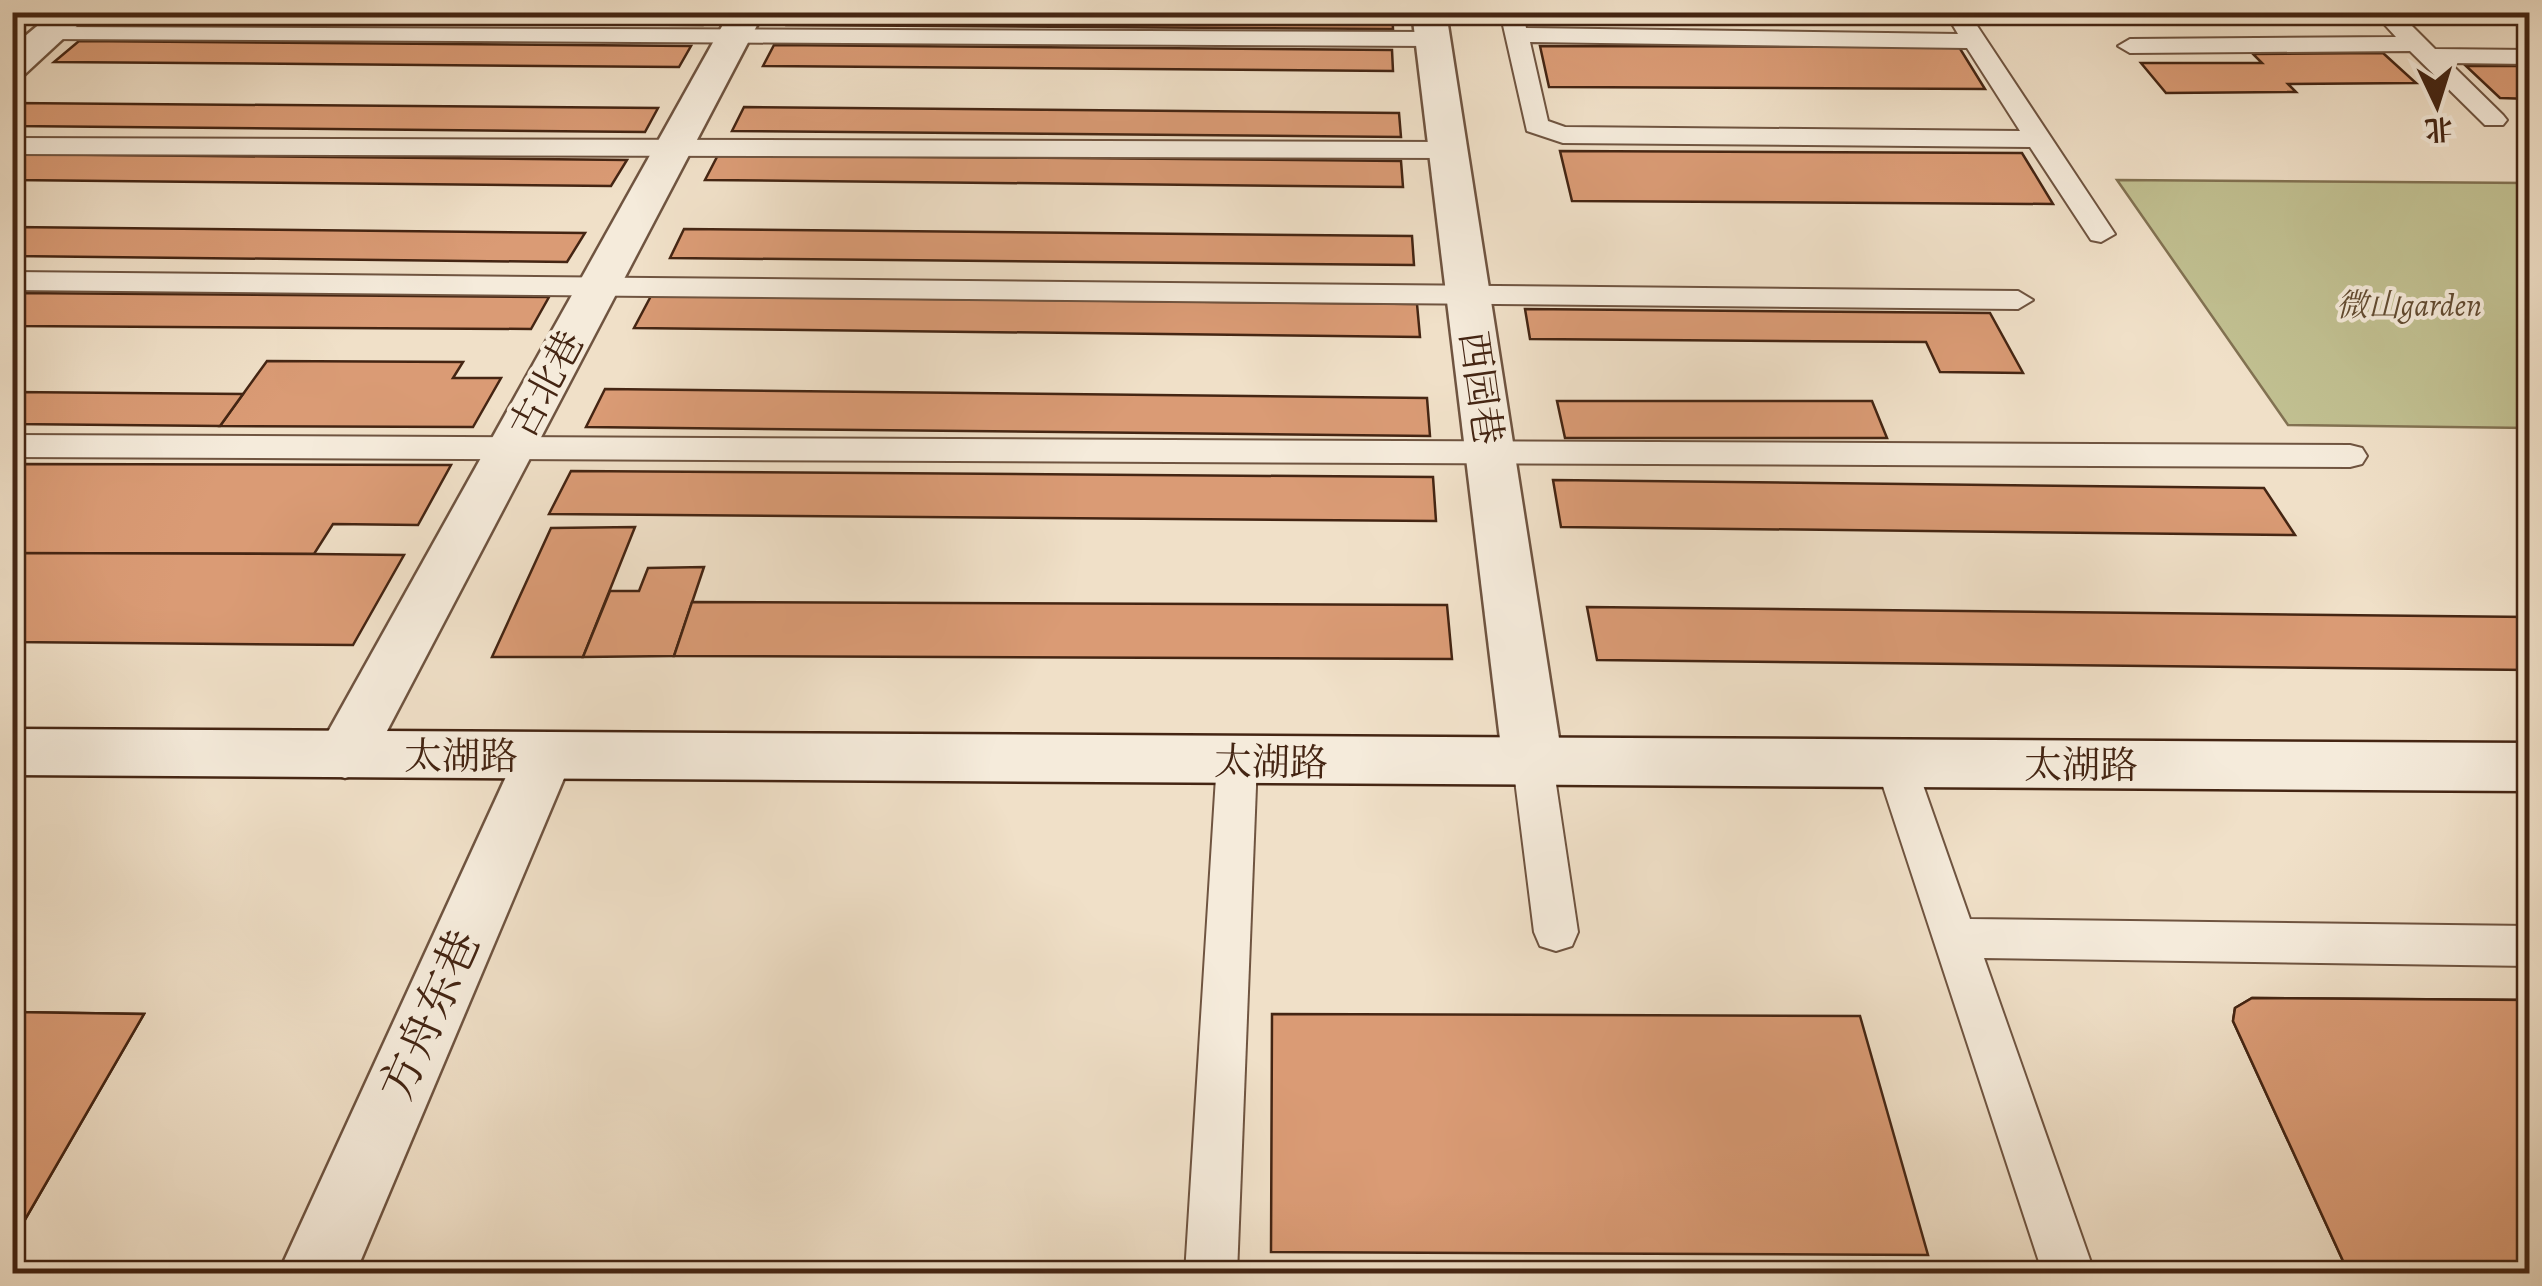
<svg xmlns="http://www.w3.org/2000/svg" width="2542" height="1286" font-family="Alegreya,'Noto Serif SC',serif">
<style>
.green{fill:#c1c091;stroke:#827252;stroke-width:2.5}
.building{fill:#da9b75;stroke:#442513;stroke-width:2.5}
.lines{fill:none;stroke-linecap:round;stroke-linejoin:round}
.lane-casing{stroke:#6f5440;stroke-width:4}
.street-casing{stroke:#6f5440;stroke-width:5}
.secondary-casing{stroke:#442513;stroke-width:5}
.lane{fill:#f5ebdb;fill-rule:evenodd}
.street{fill:#f5ebdb;fill-rule:evenodd}
.secondary{fill:#f5ebdb;fill-rule:evenodd}
.labels{text-anchor:middle;dominant-baseline:central;stroke-width:8;stroke-linejoin:round;paint-order:stroke}
.far-park-label{font-size:32px;font-style:italic;fill:#634c32;stroke:#f5ebdb}
.street-label{font-size:38px;fill:#442513;stroke:#f5ebdb}
.near-street-label{font-size:45px;fill:#442513;stroke:#f5ebdb}
</style>
<rect width="100%" height="100%" fill="#f0e0c8"/>
<filter id="stains"><feTurbulence type="fractalNoise" baseFrequency=".002" numOctaves="4"/><feColorMatrix values="0 0 0 0 .2 0 0 0 0 .09 0 0 0 0 .02 0 0 0 .5 -.17"/></filter>
<radialGradient id="worn" r=".72"><stop offset=".6" stop-color="#630" stop-opacity="0"/><stop offset="1" stop-color="#630" stop-opacity=".3"/></radialGradient>
<path class="green" d="M 2117,180 L 2529,183 L 2529,428 L 2288,425 Z"/>
<g class="building">
<path d="M 112,12 L 711,12 L 703,25 L 103,21 Z"/>
<path d="M 793,12 L 1392,12 L 1393,29 L 787,25 Z"/>
<path d="M 79,41 L 691,46 L 679,67 L 54,62 Z"/>
<path d="M 774,45 L 1392,50 L 1393,71 L 763,66 Z"/>
<path d="M 1540,46 L 1959,47 L 1985,89 L 1549,87 Z"/>
<path d="M 2383,53 L 2416,83 L 2288,84 L 2296,92 L 2166,93 L 2141,63 L 2262,63 L 2253,54 Z"/>
<path d="M 2466,66 L 2530,66 L 2530,99 L 2500,98 Z"/>
<path d="M 12,103 L 658,108 L 645,132 L 12,126 Z"/>
<path d="M 744,107 L 1399,113 L 1401,137 L 732,131 Z"/>
<path d="M 1560,151 L 2022,153 L 2053,204 L 1572,201 Z"/>
<path d="M 12,154 L 627,160 L 611,186 L 12,180 Z"/>
<path d="M 718,155 L 1401,161 L 1403,187 L 705,180 Z"/>
<path d="M 12,227 L 585,233 L 567,262 L 12,256 Z"/>
<path d="M 684,229 L 1412,236 L 1414,265 L 670,258 Z"/>
<path d="M 12,293 L 549,297 L 531,329 L 12,326 Z"/>
<path d="M 651,296 L 1417,304 L 1420,337 L 634,328 Z"/>
<path d="M 1525,309 L 1990,313 L 2023,373 L 1940,372 L 1926,342 L 1530,339 Z"/>
<path d="M 267,361 L 463,362 L 453,378 L 501,378 L 473,427 L 220,426 Z"/>
<path d="M 605,389 L 1427,398 L 1430,436 L 586,427 Z"/>
<path d="M 12,392 L 243,394 L 220,426 L 12,424 Z"/>
<path d="M 1557,401 L 1872,401 L 1887,438 L 1565,438 Z"/>
<path d="M 21,464 L 451,465 L 418,525 L 333,524 L 314,554 L 12,553 L 12,474 Z"/>
<path d="M 571,471 L 1433,477 L 1436,521 L 549,514 Z"/>
<path d="M 1553,480 L 2264,488 L 2295,535 L 1561,527 Z"/>
<path d="M 635,527 L 583,657 L 492,657 L 551,528 Z"/>
<path d="M 12,553 L 314,554 L 404,555 L 353,645 L 12,642 Z"/>
<path d="M 704,567 L 674,656 L 583,657 L 610,591 L 639,591 L 648,568 Z"/>
<path d="M 692,602 L 1447,605 L 1452,659 L 674,656 Z"/>
<path d="M 1587,607 L 2530,617 L 2530,670 L 1597,660 Z"/>
<path d="M 2252,998 L 2530,1000 L 2530,1274 L 2349,1274 L 2233,1021 L 2235,1008 Z"/>
<path d="M 2252,998 L 2530,1000 L 2530,1274 L 2349,1274 L 2233,1021 L 2235,1008 Z"/>
<path d="M 12,1012 L 144,1014 L 12,1242 Z"/>
<path d="M 12,1012 L 144,1014 L 12,1242 Z"/>
<path d="M 1272,1014 L 1860,1016 L 1928,1255 L 1271,1252 Z"/>
</g>
<g class="lines">
<defs>
<g id="lane">
<path d="M 1500,12 L 1523,12 L 1526,28 L 1958,34 L 1945,12 L 1968,12 L 2115,234 L 2101,242 L 2091,240 L 2030,147 L 1563,143 L 1527,131 ZM 1530,42 L 1967,48 L 2020,131 L 1565,127 L 1548,121 Z"/>
<path d="M 2373,12 L 2398,12 L 2435,49 L 2530,50 L 2530,64 L 2450,63 L 2503,115 L 2507,120 L 2503,125 L 2485,125 L 2410,51 L 2130,53 L 2118,46 L 2130,39 L 2396,37 Z"/>
<path d="M 51,27 L 1433,32 L 1445,39 L 1433,46 L 43,39 L 43,29 Z"/>
<path d="M 12,138 L 1448,142 L 1461,150 L 1448,158 L 12,154 Z"/>
<path d="M 12,272 L 2018,291 L 2033,300 L 2018,309 L 12,290 Z"/>
<path d="M 12,435 L 2350,445 L 2362,448 L 2367,456 L 2362,464 L 2350,467 L 12,457 Z"/>
<path d="M 1237,745 L 1251,750 L 1257,761 L 1237,1274 L 1185,1274 L 1217,761 L 1223,750 Z"/>
<path d="M 1533,748 L 1547,753 L 1553,764 L 1578,932 L 1572,946 L 1556,951 L 1540,946 L 1534,932 L 1513,764 L 1519,753 Z"/>
<path d="M 1896,749 L 1910,754 L 1916,765 L 1970,919 L 2530,926 L 2530,966 L 1984,958 L 2095,1274 L 2043,1274 L 1876,765 L 1882,754 Z"/>
</g>
<g id="street">
<path d="M 54,12 L 92,12 L 25,74 L 12,77 L 12,47 Z"/>
<path d="M 730,12 L 764,12 L 366,771 L 345,778 L 324,771 L 316,755 L 324,739 Z"/>
<path d="M 1412,12 L 1446,12 L 1563,764 L 1554,781 L 1533,788 L 1512,781 L 1503,764 Z"/>
<path d="M 544,734 L 565,740 L 573,757 L 355,1274 L 278,1274 L 515,757 L 523,740 Z"/>
</g>
<path id="secondary" d="M 12,729 L 2530,743 L 2530,791 L 12,775 Z"/>
</defs>
<use href="#lane" class="lane-casing"/>
<use href="#street" class="street-casing"/>
<use href="#secondary" class="secondary-casing"/>
<use href="#lane" class="lane"/>
<use href="#street" class="street"/>
<use href="#secondary" class="secondary"/>
</g>
<g class="labels">
<g class="far-park-label">
<text x="2409" y="305">微山garden</text>
</g>
<g class="street-label">
<text transform="translate(546 384) rotate(-62)">古北巷</text>
<text transform="translate(1481 388) rotate(82)">西园巷</text>
<text x="461" y="756">太湖路</text>
<text transform="translate(1271 762) rotate(1)">太湖路</text>
<text x="2081" y="765">太湖路</text>
</g>
<g class="near-street-label">
<text transform="translate(430 1015) rotate(-66)">方舟东巷</text>
</g>
</g>
<rect width="2542" height="1286" fill="none" stroke="#f0e0c8" stroke-width="50"/>
<rect x="15" y="15" width="2512" height="1256" fill="none" stroke="#442513" stroke-width="5"/>
<rect x="25" y="25" width="2492" height="1236" fill="none" stroke="#442513" stroke-width="2.5"/>
<g transform="translate(2437 105) rotate(176)" stroke="#f5ebdb" stroke-width="8" paint-order="stroke">
<path d="M0-8L18 38L0 25L-18 38Z" fill="#442513"/>
<text y="-15" font-size="28" font-weight="bold" text-anchor="middle" fill="#442513">北</text>
</g>
<rect width="100%" height="100%" filter="url(#stains)"/>
<rect width="100%" height="100%" fill="url(#worn)"/>
</svg>
